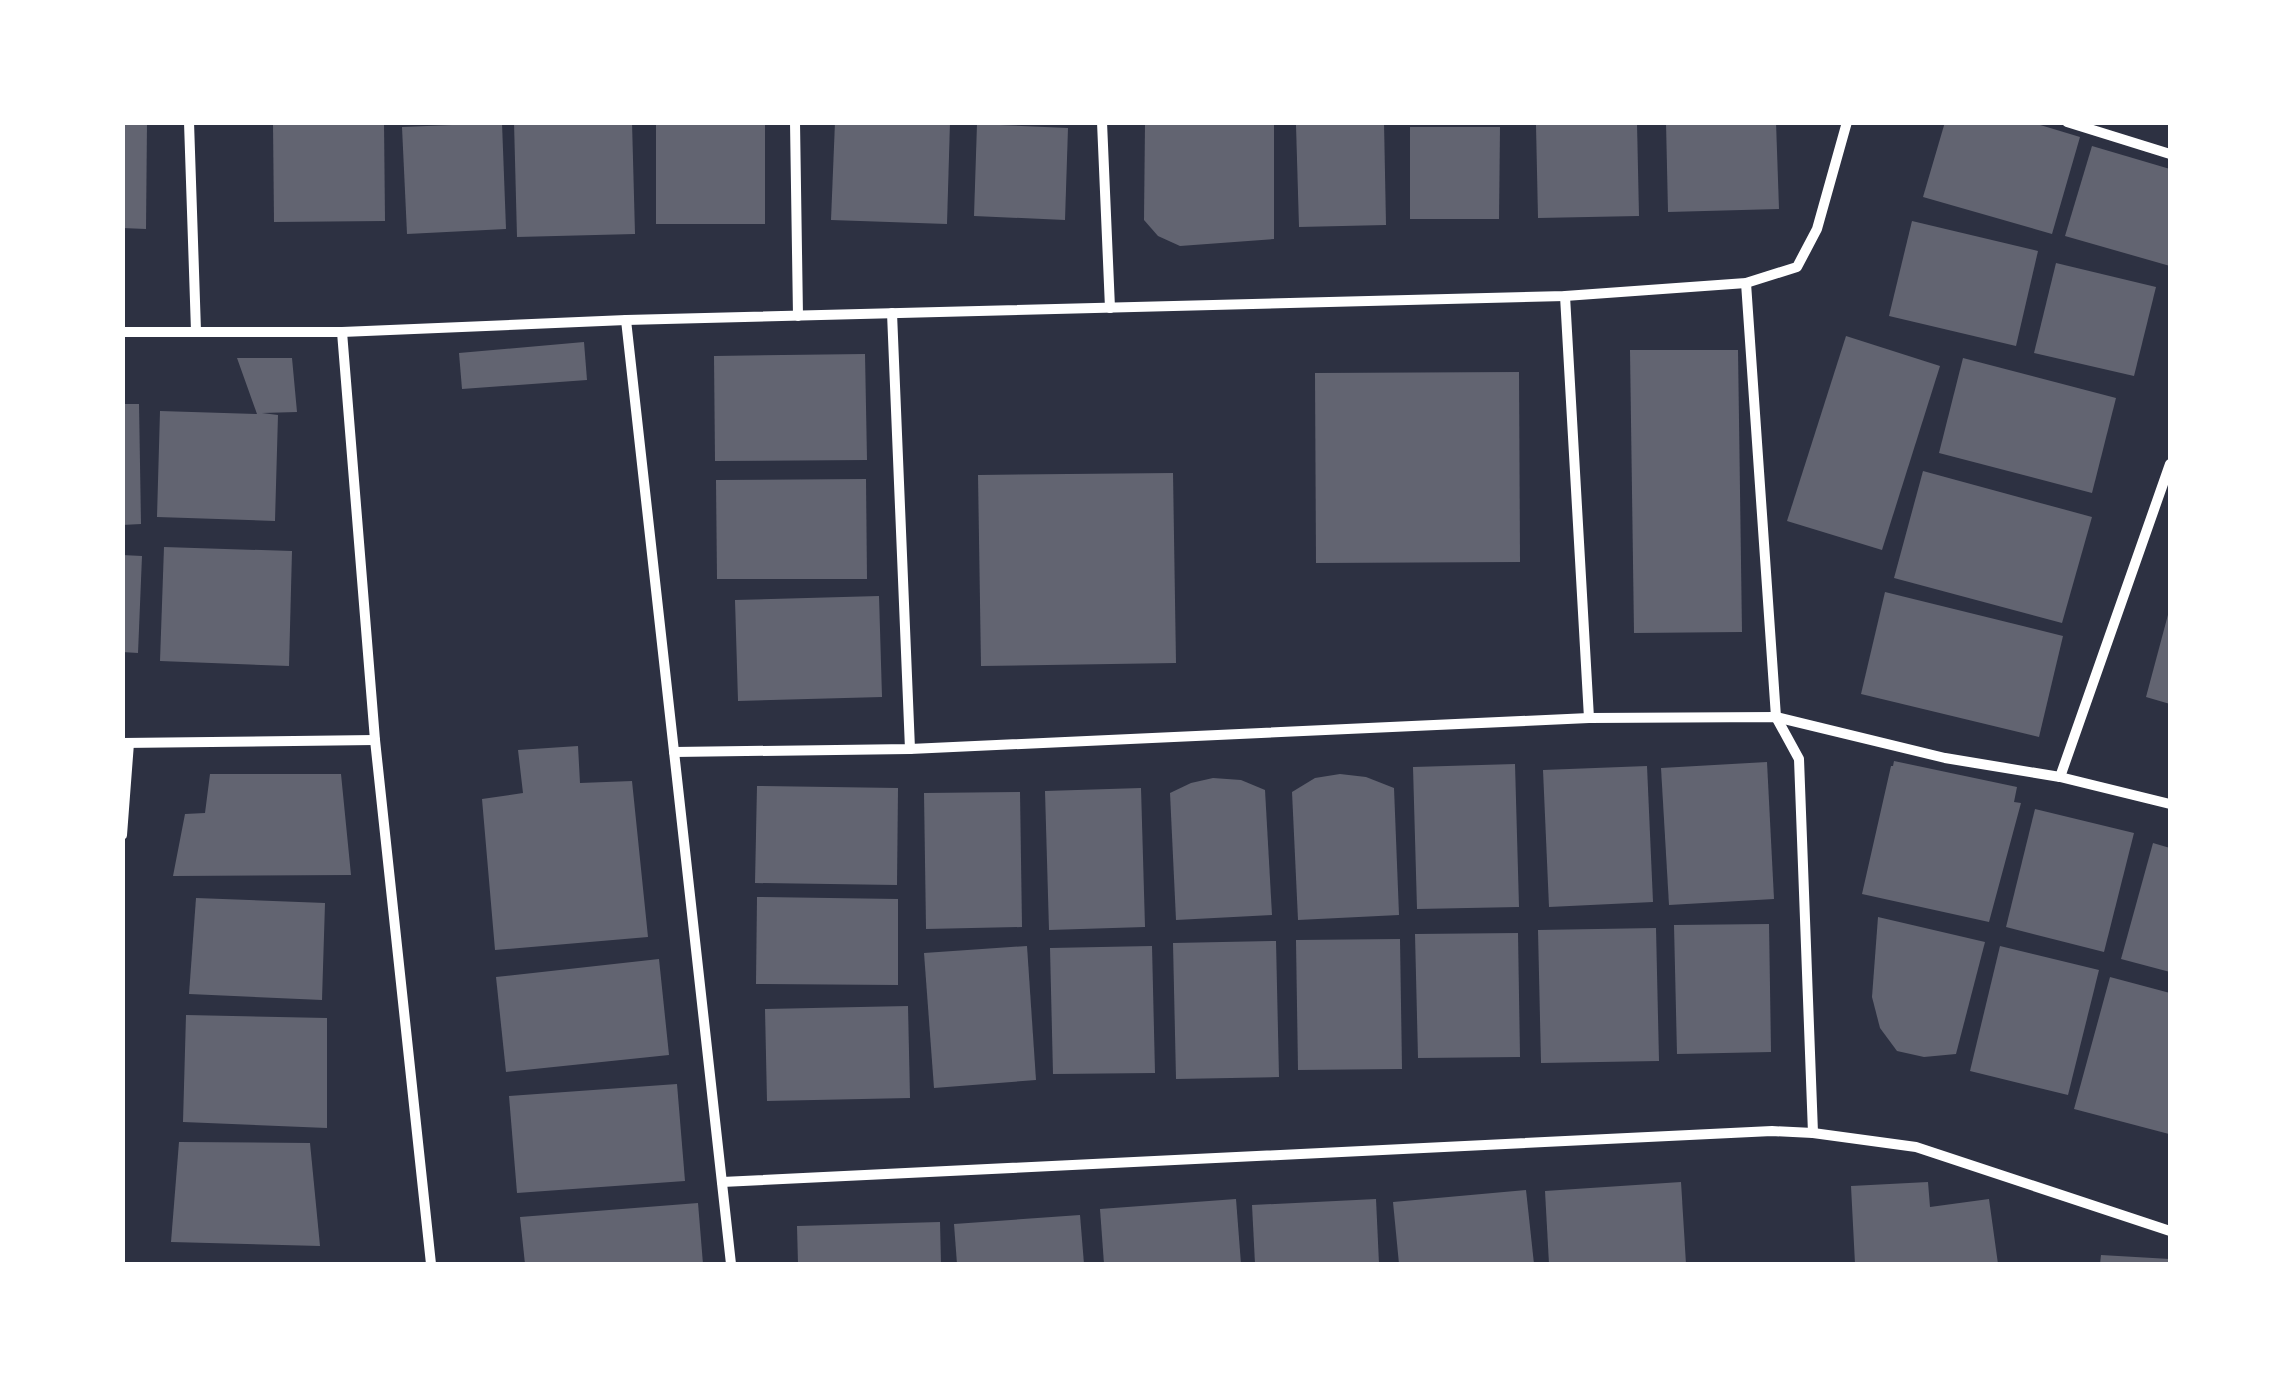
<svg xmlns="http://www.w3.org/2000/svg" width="2293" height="1387" font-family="'Asap Condensed',sans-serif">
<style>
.building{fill:#626471}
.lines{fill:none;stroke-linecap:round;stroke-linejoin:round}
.minor{stroke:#fff;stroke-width:10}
</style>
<rect width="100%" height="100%" fill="#2d3142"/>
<g class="building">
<path d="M 122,122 L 147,122 L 146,229 L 122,228 Z"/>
<path d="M 384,122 L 385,221 L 274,222 L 273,123 Z"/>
<path d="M 514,122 L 632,122 L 635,234 L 517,237 Z"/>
<path d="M 835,122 L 950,122 L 947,224 L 831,220 Z"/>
<path d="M 1384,122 L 1386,225 L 1299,227 L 1296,125 Z"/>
<path d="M 1666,122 L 1776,122 L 1779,209 L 1668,212 Z"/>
<path d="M 1945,122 L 2030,122 L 2080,137 L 2052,234 L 1923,197 Z"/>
<path d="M 502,123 L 506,229 L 407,234 L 402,127 Z"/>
<path d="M 1145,123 L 1274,124 L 1274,239 L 1180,246 L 1158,236 L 1144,220 Z"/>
<path d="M 1637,123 L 1639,216 L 1538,218 L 1536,125 Z"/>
<rect x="656" y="124" width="109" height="100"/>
<path d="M 977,124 L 1068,128 L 1065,220 L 974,216 Z"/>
<path d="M 1410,127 L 1500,127 L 1499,219 L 1410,219 Z"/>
<path d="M 2092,146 L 2170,169 L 2170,266 L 2065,236 Z"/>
<path d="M 1912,221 L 2038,251 L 2016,346 L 1889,316 Z"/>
<path d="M 2056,263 L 2156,287 L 2134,376 L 2034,353 Z"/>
<path d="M 1846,336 L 1940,366 L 1882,550 L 1787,521 Z"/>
<path d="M 584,342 L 587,380 L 462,389 L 459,353 Z"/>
<path d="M 1630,350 L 1738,350 L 1742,632 L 1634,633 Z"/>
<path d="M 865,354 L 867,460 L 715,461 L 714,356 Z"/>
<path d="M 237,358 L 292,358 L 297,412 L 262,413 L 278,415 L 275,521 L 157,517 L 160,411 L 257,414 Z"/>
<path d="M 1963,358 L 2116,398 L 2092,493 L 1939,453 Z"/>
<path d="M 1519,372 L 1520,562 L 1316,563 L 1315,373 Z"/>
<path d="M 122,404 L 139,404 L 141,524 L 122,525 Z"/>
<path d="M 1923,471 L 2092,517 L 2062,623 L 1894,578 Z"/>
<path d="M 1173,473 L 1176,663 L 981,666 L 978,475 Z"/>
<path d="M 866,479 L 867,579 L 717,579 L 716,480 Z"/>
<path d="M 164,547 L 292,551 L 289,666 L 160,661 Z"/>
<path d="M 122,555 L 142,556 L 138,653 L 122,652 Z"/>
<path d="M 1885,592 L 2063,636 L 2039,737 L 1861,694 Z"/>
<path d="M 879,596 L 882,697 L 738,701 L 735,600 Z"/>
<path d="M 2169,611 L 2170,611 L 2170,704 L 2146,697 Z"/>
<path d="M 578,746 L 580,783 L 632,781 L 648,937 L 495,950 L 482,799 L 523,793 L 518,750 Z"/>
<path d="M 1894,761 L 2017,787 L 2014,802 L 2021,803 L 1989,922 L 1862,894 L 1891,766 L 1893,766 Z"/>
<path d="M 1767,762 L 1774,899 L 1669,905 L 1661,768 Z"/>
<path d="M 1515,764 L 1519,907 L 1417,909 L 1413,767 Z"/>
<path d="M 1647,766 L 1653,902 L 1549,907 L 1543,770 Z"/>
<path d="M 210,774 L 341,774 L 351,875 L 173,876 L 185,814 L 205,813 Z"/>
<path d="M 1340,774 L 1366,777 L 1394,788 L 1399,915 L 1298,920 L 1292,792 L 1315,778 Z"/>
<path d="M 1213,778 L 1241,780 L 1265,790 L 1272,915 L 1176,920 L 1170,793 L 1191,783 Z"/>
<path d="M 757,786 L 898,788 L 897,885 L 755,883 Z"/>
<path d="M 1141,788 L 1145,927 L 1049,930 L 1045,791 Z"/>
<path d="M 1020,792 L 1022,927 L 926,929 L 924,793 Z"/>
<path d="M 2035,809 L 2134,833 L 2104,952 L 2006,927 Z"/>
<path d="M 2153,843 L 2170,848 L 2170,972 L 2121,959 Z"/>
<path d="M 757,897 L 898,899 L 898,985 L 756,984 Z"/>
<path d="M 196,898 L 325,903 L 322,1000 L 189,994 Z"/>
<path d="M 1878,917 L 1985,942 L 1956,1054 L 1924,1057 L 1897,1051 L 1880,1028 L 1872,997 Z"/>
<path d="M 1769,924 L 1771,1052 L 1677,1054 L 1674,925 Z"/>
<path d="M 1656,928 L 1659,1061 L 1541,1063 L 1538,930 Z"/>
<path d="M 1518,933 L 1520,1057 L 1418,1058 L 1415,934 Z"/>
<path d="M 1400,939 L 1402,1069 L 1298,1070 L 1296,940 Z"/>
<path d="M 1276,941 L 1279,1077 L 1176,1079 L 1173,943 Z"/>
<path d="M 1027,946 L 1036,1080 L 934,1088 L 924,953 Z"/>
<path d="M 1152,946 L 1155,1073 L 1053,1074 L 1050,948 Z"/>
<path d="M 2000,946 L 2099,970 L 2068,1095 L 1970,1071 Z"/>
<path d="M 659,959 L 669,1055 L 506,1072 L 496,977 Z"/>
<path d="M 2110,977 L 2170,993 L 2170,1127 L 2169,1134 L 2074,1109 Z"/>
<path d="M 908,1006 L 910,1098 L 767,1101 L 765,1009 Z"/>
<path d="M 186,1015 L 327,1018 L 327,1128 L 183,1122 Z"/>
<path d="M 677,1084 L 685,1181 L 517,1193 L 509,1096 Z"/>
<path d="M 179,1142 L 310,1143 L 320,1246 L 171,1242 Z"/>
<path d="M 1681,1182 L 1686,1264 L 1549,1264 L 1545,1191 Z"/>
<path d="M 1928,1182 L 1930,1207 L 1989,1199 L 1998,1264 L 1855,1264 L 1851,1186 Z"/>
<path d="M 1526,1190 L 1534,1264 L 1399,1264 L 1393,1202 Z"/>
<path d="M 1236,1199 L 1241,1264 L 1104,1264 L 1100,1209 Z"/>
<path d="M 1376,1199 L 1379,1264 L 1255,1264 L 1252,1205 Z"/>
<path d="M 698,1203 L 703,1264 L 525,1264 L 520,1217 Z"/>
<path d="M 1080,1215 L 1084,1264 L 957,1264 L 954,1224 Z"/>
<path d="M 940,1222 L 941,1264 L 798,1264 L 797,1226 Z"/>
<path d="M 2101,1255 L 2170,1259 L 2170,1264 L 2100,1264 Z"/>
</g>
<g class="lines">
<g class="minor">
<path d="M 189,122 L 196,331"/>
<path d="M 795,122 L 798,316"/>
<path d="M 1102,122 L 1110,308"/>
<path d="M 2067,122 L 2170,154"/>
<path d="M 1746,283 L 1776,717 L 1799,759 L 1813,1133"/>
<path d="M 1565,296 L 1589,718"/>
<path d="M 892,313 L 910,749"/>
<path d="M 626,320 L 731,1264"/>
<path d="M 122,332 L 342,332 L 626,320 L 1565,296 L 1746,283 L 1797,267 L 1817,229 L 1847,122"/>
<path d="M 342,332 L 375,740 L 431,1264"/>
<path d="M 122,743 L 375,740"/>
<path d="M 674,752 L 910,749 L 1589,718 L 1776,717 L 1945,758 L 2060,777 L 2170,804"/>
<path d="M 2060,777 L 2170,464"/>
<path d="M 122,835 L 129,743"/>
<path d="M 722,1182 L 1772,1131 L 1813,1133 L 1916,1147 L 2170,1231"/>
</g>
</g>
<rect width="2293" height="1387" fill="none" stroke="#ffffff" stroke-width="250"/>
</svg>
